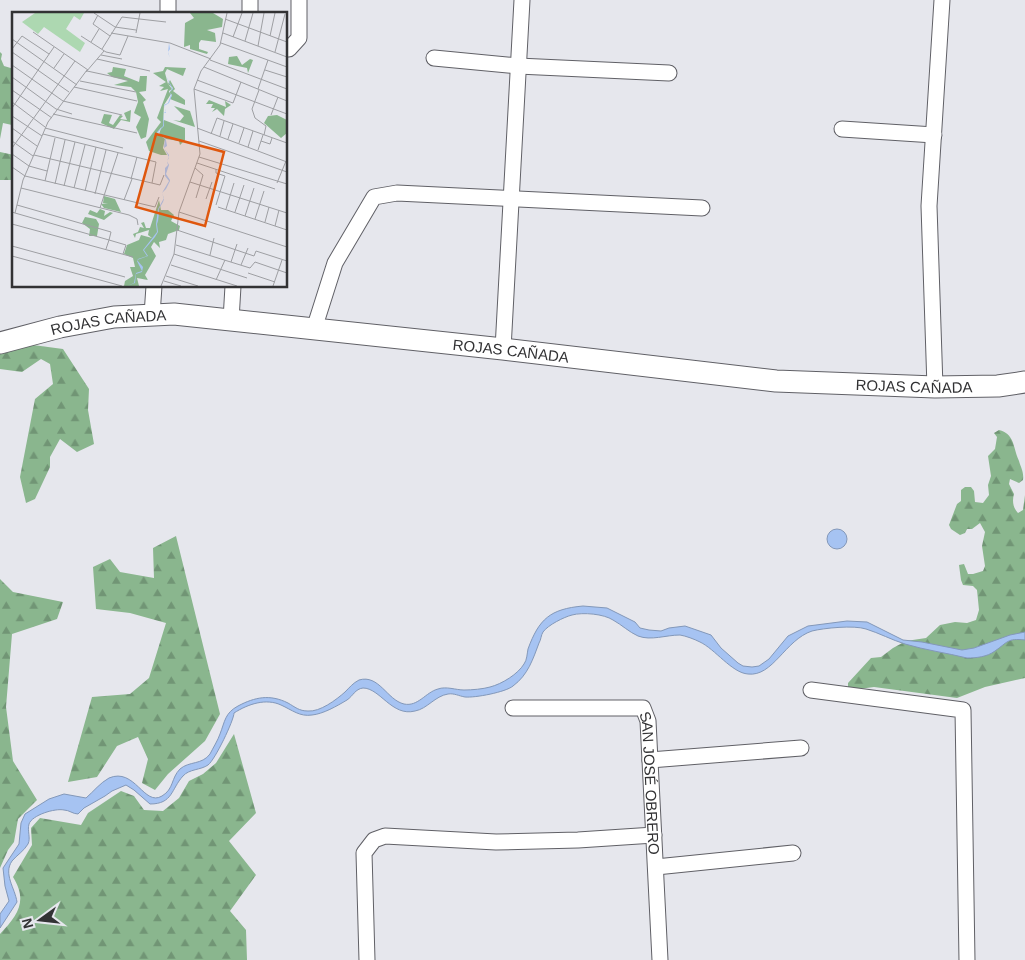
<svg xmlns="http://www.w3.org/2000/svg" width="1025" height="960" font-family="Helvetica,sans-serif">
<style>
.forest{fill:url(#forest-firs)}
.water{fill:#a6c3f2;stroke:#8398b9}
.lines{fill:none;stroke-linecap:round;stroke-linejoin:round}
.minor-casing{stroke:#606066;stroke-width:17}
.secondary-casing{stroke:#606066;stroke-width:23}
.minor{stroke:#fff;stroke-width:15}
.secondary{stroke:#fff;stroke-width:21}
.labels{text-anchor:middle;dominant-baseline:central;stroke-width:5;stroke-linejoin:round;paint-order:stroke}
.street-label{font-size:15px;fill:#323234;stroke:#e6e7ed}
.inset-road{fill:none;stroke:#9e9fa3;stroke-width:1}
.view{fill:#df570e;fill-opacity:0.15;stroke:#df570e;stroke-width:2.5}
.inset-edge{fill:none;stroke:#323234;stroke-width:2.5}
</style>
<defs>
<pattern id="forest-firs" width="22" height="20" patternUnits="userSpaceOnUse" patternTransform="scale(1.25)"><rect width="22" height="20" fill="#8ab68e"/><path d="M5 1l3.5 6h-7zM16 11l3.5 6h-7z" fill="#719575"/></pattern>
</defs>
<rect width="100%" height="100%" fill="#e6e7ed"/>
<g class="forest">
<path d="M 0,52 L 2,54 L 1,59 L 4,66 L 14,69 L 14,128 L 12,125 L 3,123 L 0,139 Z"/>
<path d="M 0,152 L 14,155 L 14,180 L 0,180 Z"/>
<path d="M 18,343 L 63,349 L 89,389 L 88,410 L 94,444 L 77,452 L 60,439 L 50,457 L 50,467 L 35,499 L 26,503 L 20,477 L 35,399 L 53,384 L 50,364 L 41,359 L 22,372 L 0,369 L 0,348 Z"/>
<path d="M 999,430 C 1015,434 1013,448 1019,461 C 1021,468 1024,472 1023,480 L 1019,483 L 1010,479 L 1009,484 L 1014,494 C 1012,501 1013,508 1018,513 L 1023,510 L 1025,495 L 1025,678 L 985,687 L 957,698 L 874,687 L 859,689 L 848,688 L 848,683 L 871,658 L 881,657 L 893,648 L 906,641 L 926,638 L 940,625 L 955,622 L 967,623 L 976,620 L 979,610 L 977,590 L 973,586 L 963,585 L 961,580 L 959,565 L 964,564 L 968,574 L 973,574 L 983,571 L 985,566 L 982,546 L 985,532 L 980,523 L 972,529 L 967,529 L 965,533 L 960,535 L 951,529 L 949,525 L 957,504 L 961,501 L 961,490 L 965,487 L 971,487 L 974,491 L 975,502 L 983,503 L 989,495 L 988,485 L 991,476 L 988,456 L 995,449 L 997,437 L 994,433 Z"/>
<path d="M 176,536 L 220,714 L 205,741 L 168,774 L 155,790 L 142,783 L 148,759 L 138,737 L 117,746 L 97,777 L 68,782 L 92,697 L 130,694 L 149,678 L 166,623 L 130,613 L 96,609 L 93,567 L 110,559 L 120,572 L 154,578 L 153,548 Z"/>
<path d="M 0,579 L 13,592 L 63,602 L 57,619 L 12,634 L 6,707 L 13,761 L 37,800 L 18,819 L 14,842 L 8,850 L 0,868 Z"/>
<path d="M 234,734 L 256,813 L 229,841 L 256,875 L 230,911 L 246,930 L 247,960 L 0,960 L 0,934 C 18,915 28,901 13,877 L 32,845 L 31,828 L 40,818 L 81,825 L 88,813 L 121,791 L 134,796 L 144,810 L 163,811 L 179,798 L 189,781 L 203,774 L 216,763 Z"/>
</g>
<g class="water">
<circle cx="837" cy="539" r="10"/>
<path d="M 583,606 L 607,608 L 635,622 L 640,628 L 649,630 L 661,631 L 669,628 L 685,626 L 711,635 L 721,648 L 738,663 L 743,666 L 752,667 L 759,666 L 769,659 L 788,636 L 808,626 L 816,625 L 847,621 L 867,622 L 903,640 L 922,642 L 962,650 L 974,648 L 1010,635 L 1025,632 L 1025,640 C 1007,638 1008,642 995,651 C 987,657 976,658 967,658 C 947,653 925,650 905,644 C 892,640 879,633 866,629 C 854,625 824,628 812,631 C 785,640 773,677 748,674 C 732,673 715,649 700,642 C 694,639 686,636 680,635 C 666,635 651,641 638,636 C 629,632 622,625 613,620 C 604,614 583,612 572,615 C 564,617 548,625 543,632 C 541,635 541,640 539,643 C 533,659 528,675 513,686 C 506,692 475,698 465,697 C 459,696 454,693 448,694 C 435,696 427,709 415,711 C 392,717 380,688 363,688 C 355,689 353,696 347,700 C 337,706 323,714 312,715 C 300,717 292,710 281,705 C 266,698 248,704 234,713 C 234,720 215,760 208,765 C 201,770 189,769 183,776 C 171,789 173,804 150,804 L 134,790 L 126,785 L 112,791 L 105,796 L 84,808 L 78,814 C 73,814 69,810 64,810 C 55,808 32,815 29,824 C 27,831 31,838 28,844 C 24,851 17,855 12,861 C 3,874 15,888 17,902 L 0,928 L 0,914 L 9,901 L 5,886 L 3,868 L 19,844 L 21,823 L 25,814 L 49,799 L 64,794 L 86,798 C 94,791 100,783 109,778 C 135,767 144,807 162,796 C 174,789 171,778 180,769 C 189,761 202,765 210,754 C 213,748 218,740 220,734 C 225,721 225,713 238,706 C 255,697 270,694 288,703 C 295,707 299,711 308,711 C 320,712 336,700 345,692 C 349,688 353,683 359,680 C 379,674 387,700 404,704 C 418,707 426,692 438,689 C 446,686 456,690 464,690 C 472,690 483,689 490,687 C 502,684 518,674 524,664 C 527,660 527,654 528,649 C 539,619 550,609 583,606 Z"/>
</g>
<g class="lines">
<defs>
<g id="minor">
<path d="M 168,14 L 168,0"/>
<path d="M 250,14 L 250,0"/>
<path d="M 286,49 L 289,49 L 299,38 L 299,0"/>
<path d="M 434,58 L 518,66 L 669,73"/>
<path d="M 842,129 L 934,135"/>
<path d="M 152,315 L 154,286"/>
<path d="M 231,320 L 233,286"/>
<path d="M 314,329 L 335,263 L 374,197 L 397,193 L 702,208"/>
<path d="M 503,349 L 522,0"/>
<path d="M 935,387 L 929,206 L 942,0"/>
<path d="M 811,690 L 963,710 L 967,960"/>
<path id="s1" d="M 513,708 L 643,708 L 648,721 L 660,960"/>
<path d="M 650,760 L 801,748"/>
<path d="M 656,867 L 793,853"/>
<path d="M 367,960 L 364,853 L 374,840 L 385,836 L 496,842 L 578,840 L 654,835"/>
</g>
<g id="secondary">
<path id="s2" d="M 0,343 L 60,327 L 114,317 L 174,314 L 503,349 L 776,381 L 935,387 L 998,386 L 1025,382"/>
</g>
</defs>
<use href="#minor" class="minor-casing"/>
<use href="#secondary" class="secondary-casing"/>
<use href="#minor" class="minor"/>
<use href="#secondary" class="secondary"/>
</g>
<g class="labels">
<g class="street-label">
<text stroke="none"><textPath href="#s2" startOffset="111">ROJAS CAÑADA</textPath></text>
<text stroke="none"><textPath href="#s2" startOffset="516">ROJAS CAÑADA</textPath></text>
<text stroke="none"><textPath href="#s2" startOffset="921">ROJAS CAÑADA</textPath></text>
<text stroke="none"><textPath href="#s1" startOffset="206">SAN JOSÉ OBRERO</textPath></text>
</g>
</g>
<g transform="translate(12 12)">
<rect width="275" height="275" fill="#e6e7ed"/>
<path d="M 23,1 L 72,1 L 68,8 L 62,4 L 54,17 L 73,31 L 68,40 L 32,15 L 26,22 L 10,10 Z" fill="#add8b1"/>
<path d="M 178,1 L 201,1 L 211,7 L 210,15 L 195,18 L 203,21 L 204,30 L 189,28 L 187,31 L 187,37 L 196,40 L 195,42 L 178,37 L 178,33 L 172,35 L 173,11 L 182,6 ZM 225,44 L 230,53 L 238,47 L 241,48 L 236,61 L 235,56 L 216,52 L 217,45 ZM 101,55 L 114,57 L 112,64 L 127,70 L 128,64 L 135,64 L 134,79 L 127,80 L 134,88 L 131,90 L 137,107 L 134,125 L 129,127 L 124,115 L 129,105 L 122,101 L 126,90 L 124,80 L 119,75 L 102,73 L 116,69 L 100,65 L 95,61 L 100,60 ZM 153,55 L 174,56 L 171,64 L 155,57 L 153,61 L 156,72 L 160,77 L 157,79 L 157,81 L 161,76 L 156,72 L 158,68 L 163,77 L 161,79 L 173,88 L 173,93 L 158,87 L 160,83 L 159,82 L 152,93 L 151,113 L 145,121 L 153,127 L 151,136 L 155,143 L 149,143 L 137,139 L 134,130 L 149,110 L 145,106 L 156,77 L 148,79 L 152,75 L 147,74 L 154,70 L 141,61 L 151,59 ZM 197,88 L 214,95 L 213,89 L 219,93 L 213,97 L 212,104 L 205,97 L 200,100 L 203,96 L 199,96 L 201,92 L 194,92 ZM 162,94 L 178,99 L 183,115 L 161,108 L 168,109 L 172,104 ZM 119,98 L 118,110 L 109,108 L 102,117 L 89,111 L 92,102 L 100,103 L 97,111 L 101,113 L 108,103 L 111,104 L 108,107 L 115,108 L 112,101 ZM 265,103 L 275,108 L 275,121 L 269,126 L 252,111 L 256,104 ZM 152,108 L 173,116 L 173,128 L 168,133 L 167,129 L 154,127 L 147,122 ZM 92,184 L 103,187 L 109,200 L 92,196 L 89,192 L 96,191 L 91,191 ZM 147,188 L 149,198 L 156,198 L 162,203 L 159,209 L 168,214 L 167,218 L 156,222 L 154,228 L 147,230 L 148,236 L 142,230 L 139,235 L 144,244 L 133,263 L 136,268 L 125,266 L 127,274 L 112,274 L 113,269 L 121,264 L 118,255 L 123,255 L 121,246 L 112,242 L 115,233 L 127,228 L 129,223 L 140,226 L 136,223 L 137,218 L 124,222 L 123,226 L 121,222 L 126,220 L 128,215 L 132,216 L 129,211 L 132,210 L 134,216 L 138,216 ZM 88,197 L 93,199 L 92,204 L 98,200 L 101,201 L 92,208 L 76,202 L 78,198 L 85,201 ZM 73,205 L 84,207 L 87,212 L 85,224 L 77,224 L 78,217 L 70,211 Z" fill="#8ab68e"/>
<path d="M 157,31 L 158,37 L 156,40 L 158,46 L 154,64 L 161,77 L 160,78 L 157,80 L 160,83 L 157,91 L 152,94 L 154,99 L 154,101 L 151,101 L 152,114 L 146,120 L 153,126 L 154,128 L 155,134 L 152,136 L 157,143 L 157,146 L 155,149 L 157,153 L 154,162 L 158,168 L 158,169 L 154,177 L 150,181 L 152,187 L 151,190 L 147,197 L 147,201 L 146,209 L 145,212 L 146,220 L 143,225 L 132,238 L 136,244 L 125,248 L 131,255 L 130,260 L 124,262 L 123,271 L 115,274 L 122,271 L 124,261 L 130,259 L 125,249 L 126,247 L 135,244 L 131,238 L 145,220 L 144,212 L 146,197 L 152,186 L 150,181 L 157,169 L 153,164 L 153,156 L 156,153 L 155,149 L 157,145 L 152,136 L 153,127 L 145,120 L 151,114 L 151,101 L 154,100 L 152,93 L 156,91 L 159,83 L 157,80 L 160,77 L 154,64 L 158,46 L 156,41 Z" fill="#a6c3f2"/>
<path class="inset-road" d="M 82,1 L 103,15 L 124,18M 86,3 L 81,12 L 98,24M 213,7 L 275,30M 21,20 L 76,58M 99,21 L 158,31 L 199,47M 124,21 L 128,1M 211,21 L 275,45M 69,24 L 94,40 L 108,43 L 116,24M 258,24 L 263,1M 221,25 L 230,1M 0,27 L 65,73M 233,29 L 241,1M 79,30 L 87,17M 209,31 L 275,55M 246,34 L 252,1M 0,37 L 10,24 L 37,42M 90,37 L 110,5 L 154,10M 0,40 L 57,80M 263,40 L 273,2M 89,43 L 110,47M 85,47 L 138,59M 198,48 L 275,77M 0,53 L 51,89 L 110,103M 192,55 L 275,89M 42,56 L 52,42M 253,58 L 275,65M 75,59 L 117,68M 74,60 L 92,39M 0,65 L 44,97 L 60,102M 185,68 L 275,102M 68,69 L 124,80M 62,75 L 125,89M 182,77 L 221,91 L 229,70M 246,77 L 256,48M 0,78 L 40,106M 247,78 L 240,97 L 243,106 L 254,114 L 252,123M 0,90 L 33,115M 0,96 L 42,35M 41,102 L 125,121M 259,103 L 266,85M 0,104 L 30,124M 0,116 L 25,134M 33,116 L 111,136M 185,116 L 275,150M 31,122 L 144,150 L 140,171M 199,122 L 205,106 L 275,131M 208,124 L 212,109M 216,127 L 221,112M 0,129 L 21,144M 187,129 L 275,160M 249,129 L 258,132 L 260,126M 227,131 L 232,116M 236,135 L 241,119M 0,136 L 63,49M 246,138 L 251,123M 0,142 L 17,154 L 35,159M 22,143 L 148,173 L 152,163M 187,145 L 275,172M 185,151 L 263,177M 0,155 L 13,164 L 143,195 L 147,185M 183,156 L 191,163 L 184,186M 119,167 L 125,145M 33,169 L 43,126M 178,170 L 275,201M 265,171 L 274,149M 43,172 L 53,128M 52,174 L 63,130M 9,176 L 117,203 L 125,207 L 126,213M 62,176 L 73,133M 73,179 L 84,135M 83,182 L 94,138M 194,187 L 200,170M 112,188 L 120,167M 204,193 L 213,164 L 204,161 L 204,157M 206,195 L 275,218M 88,196 L 106,141M 214,197 L 222,171M 0,200 L 3,201 L 11,168 L 36,110 L 75,58M 167,200 L 275,235M 223,200 L 232,173M 3,201 L 97,228 L 99,220 L 5,193M 233,204 L 242,176M 243,207 L 252,179M 253,210 L 257,195M 0,212 L 121,245M 263,214 L 267,198M 165,218 L 242,244 L 244,239 L 275,249M 164,233 L 238,256 L 243,250 L 275,261M 0,234 L 113,265M 94,237 L 97,228 L 114,233 L 111,242M 162,242 L 235,266M 198,243 L 202,226M 0,244 L 110,274M 219,250 L 225,232M 159,253 L 225,274M 229,253 L 236,236M 236,261 L 263,270M 154,264 L 186,274M 204,268 L 213,248M 152,269 L 169,274M 149,274 L 162,242 L 167,200 L 188,142 L 182,77 L 189,59 L 208,33 L 215,1M 261,274 L 270,248"/>
<path class="view" d="M 144,122 L 212,140 L 193,214 L 124,195 Z"/>
<rect width="275" height="275" class="inset-edge"/>
</g>
<g transform="translate(40 920) rotate(255)" stroke="#e6e7ed" stroke-width="4" paint-order="stroke">
<path d="M0-4L9 19L0 12L-9 19Z" fill="#323234"/>
<text y="-8" font-size="14" font-weight="bold" text-anchor="middle" fill="#323234">N</text>
</g>
</svg>
